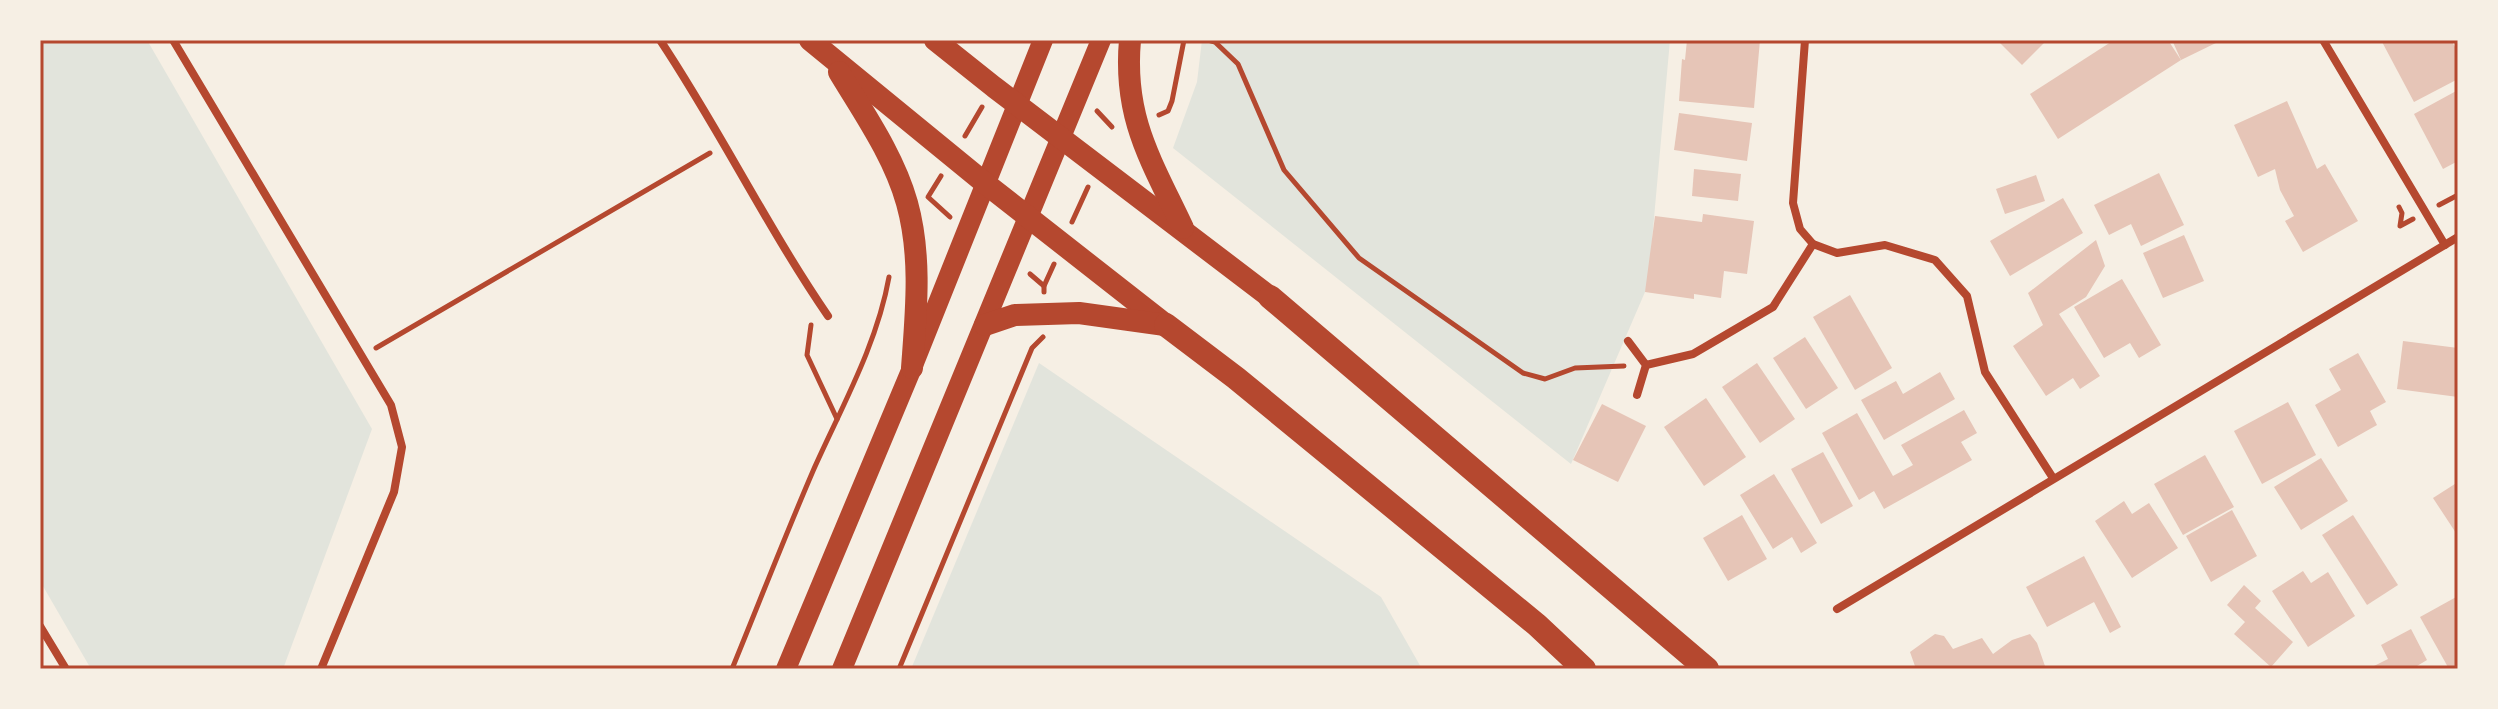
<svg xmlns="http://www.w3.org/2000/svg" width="2498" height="709" font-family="Lora,serif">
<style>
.green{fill:#e2e4dc}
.building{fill:#e6c5b7}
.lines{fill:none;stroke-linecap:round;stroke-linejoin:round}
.path{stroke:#b5482f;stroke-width:5}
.minor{stroke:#b5482f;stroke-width:8}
.primary{stroke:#b5482f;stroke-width:20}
.trunk{stroke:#b5482f;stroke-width:22}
.motorway{stroke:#b5482f;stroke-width:24}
.neatline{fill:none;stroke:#b5482f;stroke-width:3}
</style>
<rect width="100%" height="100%" fill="#f6efe4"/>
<g class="green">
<path d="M 40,40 L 147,40 L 372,429 L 283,669 L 91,669 L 40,581 Z"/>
<path d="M 1202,40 L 1670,40 L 1648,285 L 1571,464 L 1173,148 L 1197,82 Z"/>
<path d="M 1039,363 L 1381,597 L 1422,669 L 911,669 Z"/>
</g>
<g class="building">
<path d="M 1687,40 L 1760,40 L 1754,108 L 1679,101 L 1682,59 L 1685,60 Z"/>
<path d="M 1997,40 L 2047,40 L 2022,65 Z"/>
<path d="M 2114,40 L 2168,40 L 2181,60 L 2058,139 L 2030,94 Z"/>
<path d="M 2172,40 L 2222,40 L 2181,60 Z"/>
<path d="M 2381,40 L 2451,40 L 2458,52 L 2458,79 L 2414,102 Z"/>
<path d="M 2458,90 L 2458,161 L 2443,169 L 2414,114 Z"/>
<path d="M 2287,101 L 2317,169 L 2325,164 L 2358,221 L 2303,252 L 2285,221 L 2294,216 L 2280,190 L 2275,169 L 2258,177 L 2234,125 Z"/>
<path d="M 1679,113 L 1752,123 L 1747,161 L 1674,150 Z"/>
<path d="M 1694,169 L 1741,174 L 1738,201 L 1692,196 Z"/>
<path d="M 2159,173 L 2184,225 L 2141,246 L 2131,224 L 2109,235 L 2094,205 Z"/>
<path d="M 2036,175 L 2045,201 L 2005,214 L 1996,189 Z"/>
<path d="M 2063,198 L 2083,233 L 2010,276 L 1990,241 Z"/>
<path d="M 1703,214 L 1754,221 L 1747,274 L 1724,271 L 1721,298 L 1694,294 L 1694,299 L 1645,292 L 1655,216 L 1702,222 Z"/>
<path d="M 2184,235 L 2204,281 L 2163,298 L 2143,253 Z"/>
<path d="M 2096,240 L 2105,266 L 2086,297 L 2059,314 L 2100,376 L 2080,389 L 2073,378 L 2046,396 L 2013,346 L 2043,325 L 2028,293 Z"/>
<path d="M 2122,279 L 2161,345 L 2139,358 L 2130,343 L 2104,358 L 2074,307 Z"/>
<path d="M 1850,295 L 1892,368 L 1855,390 L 1813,317 Z"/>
<path d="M 1805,337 L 1838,388 L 1806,409 L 1773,358 Z"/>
<path d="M 2403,341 L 2458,348 L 2458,397 L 2397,389 Z"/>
<path d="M 2358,353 L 2386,402 L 2370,411 L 2377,425 L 2338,447 L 2315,405 L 2341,390 L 2329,369 Z"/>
<path d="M 1757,363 L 1795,419 L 1760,443 L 1722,387 Z"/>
<path d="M 1940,372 L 1955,399 L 1884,440 L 1861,400 L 1896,381 L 1903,394 Z"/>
<path d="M 1706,398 L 1746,457 L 1704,486 L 1664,427 Z"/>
<path d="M 2288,402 L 2316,455 L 2262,484 L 2234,431 Z"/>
<path d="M 1602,404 L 1646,426 L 1618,482 L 1573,460 Z"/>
<path d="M 1964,410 L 1977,433 L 1961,442 L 1972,460 L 1884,509 L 1874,491 L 1859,500 L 1822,433 L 1857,413 L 1893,476 L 1913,465 L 1901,445 Z"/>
<path d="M 1823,452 L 1853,506 L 1821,524 L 1791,469 Z"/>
<path d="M 2205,455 L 2234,507 L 2183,535 L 2154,484 Z"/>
<path d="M 2321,458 L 2348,501 L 2301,530 L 2274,487 Z"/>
<path d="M 1774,474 L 1817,543 L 1801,553 L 1792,537 L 1773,549 L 1740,495 Z"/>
<path d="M 2458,482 L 2458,531 L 2456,533 L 2433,498 Z"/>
<path d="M 2124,501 L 2132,514 L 2149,503 L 2178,548 L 2132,578 L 2095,521 Z"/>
<path d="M 2232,510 L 2257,556 L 2211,582 L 2186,536 Z"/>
<path d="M 1742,515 L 1767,559 L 1728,581 L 1703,538 Z"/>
<path d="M 2353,515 L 2398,585 L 2367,605 L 2322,535 Z"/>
<path d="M 2084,556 L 2121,627 L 2110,633 L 2094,602 L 2047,627 L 2026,587 Z"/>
<path d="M 2303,571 L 2311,583 L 2328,572 L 2355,616 L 2308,647 L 2272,591 Z"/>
<path d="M 2244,585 L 2261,601 L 2255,608 L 2293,642 L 2271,667 L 2234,634 L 2245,622 L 2227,605 Z"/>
<path d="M 2458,596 L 2458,664 L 2449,669 L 2420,617 Z"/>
<path d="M 2411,629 L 2427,660 L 2412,669 L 2368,669 L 2388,659 L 2381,645 Z"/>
<path d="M 1935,634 L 1944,636 L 1953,649 L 1982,638 L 1993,654 L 2012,640 L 2030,634 L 2037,643 L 2046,669 L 1916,669 L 1910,652 Z"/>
</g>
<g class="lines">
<g class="path">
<path d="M 1208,40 L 1215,42 L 1238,64 L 1284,170 L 1359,258 L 1523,373 L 1545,379 L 1575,368 L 1624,366"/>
<path d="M 1097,111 L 1112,127"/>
<path d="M 1159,115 L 1168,111 L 1172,101 L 1184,40"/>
<path d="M 965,136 L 982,107"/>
<path d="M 941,176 L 928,197 L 950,217"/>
<path d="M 2439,205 L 2458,195"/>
<path d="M 2399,207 L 2402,213 L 2400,226 L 2413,219"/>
<path d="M 1072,222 L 1088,187"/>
<path d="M 1030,274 L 1044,286"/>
<path d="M 1044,292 L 1044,286 L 1054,264"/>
<path d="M 811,325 L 807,355 L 837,419"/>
<path d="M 376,348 L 710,153"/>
<path d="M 732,669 C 759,603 785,536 813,471 C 841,408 877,345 889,277"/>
<path d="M 899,669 L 1032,348 L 1043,337"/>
</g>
<g class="minor">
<path d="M 173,40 L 391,405 L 402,447 L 394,492 L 321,669"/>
<path d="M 660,40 C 720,130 767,227 828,316"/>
<path d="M 1805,40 L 1793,203 L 1800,229 L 1813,244 L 1837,253 L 1885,245 L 1935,260 L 1967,296 L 1985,372 L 2053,478"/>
<path d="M 2323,40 L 2445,245"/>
<path d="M 1628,341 L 1646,365 L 1637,395"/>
<path d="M 1646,365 L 1693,354 L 1773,307 L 1813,244"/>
<path d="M 1837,609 L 2458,237"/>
<path d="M 40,626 L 66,669"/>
</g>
<g class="primary">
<path d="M 786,669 L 912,368 L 1043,40"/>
<path d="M 842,669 L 1101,40"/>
</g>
<g class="trunk">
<path d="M 810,40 L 986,184 L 1166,325"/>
<path d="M 935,40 L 994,87 L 1270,297"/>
<path d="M 1130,40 C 1123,118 1151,160 1183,228"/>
<path d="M 839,72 C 863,112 894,156 907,203 C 922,257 916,313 912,368"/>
<path d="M 985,325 L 1015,315 L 1079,313 L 1165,325"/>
</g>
<g class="motorway">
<path d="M 1270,297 L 1707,669"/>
<path d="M 1166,325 L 1236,378 L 1537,625 L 1584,669"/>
</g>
</g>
<rect width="2498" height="709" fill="none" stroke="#f6efe4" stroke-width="84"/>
<rect x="42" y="42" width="2414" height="625" class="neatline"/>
</svg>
